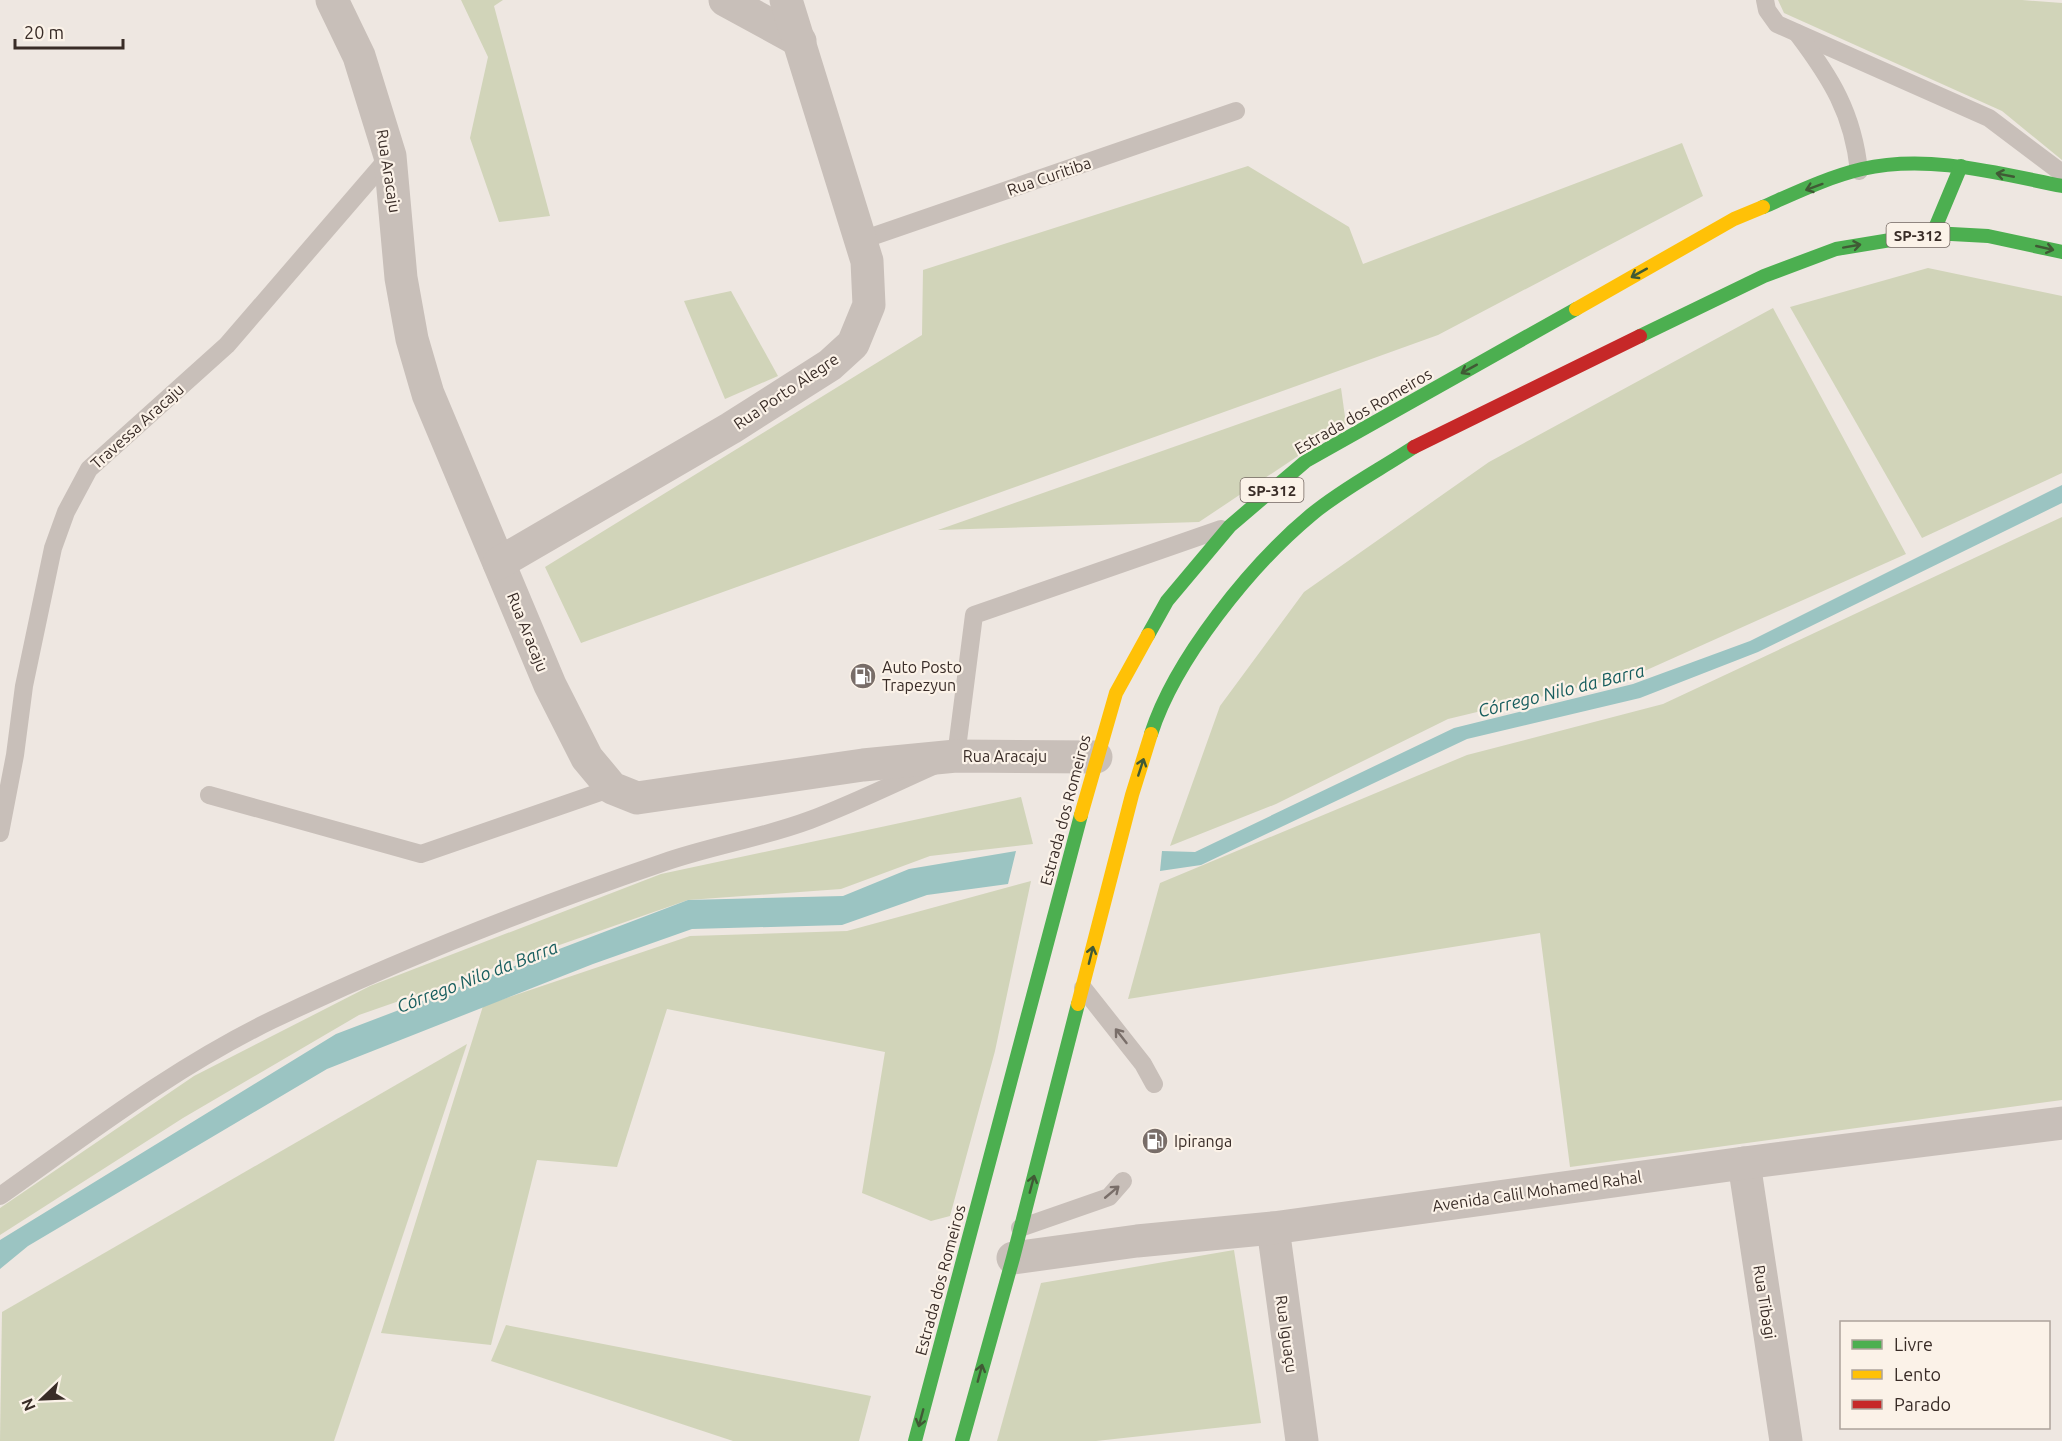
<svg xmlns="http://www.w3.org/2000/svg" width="2062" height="1441" font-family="Ubuntu,sans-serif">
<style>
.green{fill:#d1d4b9}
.water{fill:#9bc4c2}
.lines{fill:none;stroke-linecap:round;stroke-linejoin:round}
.lane{stroke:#c8bfb9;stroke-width:18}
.street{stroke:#c8bfb9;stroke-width:33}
.fast{stroke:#4caf50;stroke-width:14}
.slow{stroke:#ffc107;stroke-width:14}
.jam{stroke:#c62828;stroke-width:14}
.oneway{stroke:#405a35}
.oneway2{stroke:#796e69}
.labels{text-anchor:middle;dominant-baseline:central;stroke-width:4.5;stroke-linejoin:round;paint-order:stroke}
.shield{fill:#fbf2e8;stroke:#736761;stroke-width:1.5}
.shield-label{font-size:15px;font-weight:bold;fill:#392c27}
.street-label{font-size:16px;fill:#392c27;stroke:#fbf2e8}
.poi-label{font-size:16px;fill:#392c27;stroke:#fbf2e8;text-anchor:start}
.water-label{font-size:18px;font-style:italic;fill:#185e5f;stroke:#fbf2e8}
</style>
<rect width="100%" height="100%" fill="#eee7e1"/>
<g class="green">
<path d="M 461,0 L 503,0 L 494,6 L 550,216 L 499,222 L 470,138 L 488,57 Z"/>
<path d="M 1778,0 L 2022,0 L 2062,3 L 2062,160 L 2002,111 L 1784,13 Z"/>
<path d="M 1682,143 L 1703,196 L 1438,335 L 581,643 L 545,567 L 922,335 L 923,270 L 1248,166 L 1349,227 L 1363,264 Z"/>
<path d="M 1928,268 L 2062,296 L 2062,473 L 1922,538 L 1790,307 Z"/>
<path d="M 731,291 L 778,376 L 725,399 L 684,301 Z"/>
<path d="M 1773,308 L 1906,554 L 1640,673 L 1448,719 L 1276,804 L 1170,846 L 1220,706 L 1304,592 L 1489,462 Z"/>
<path d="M 1341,388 L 1346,424 L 1199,522 L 938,530 Z"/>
<path d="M 2062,517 L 2062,1100 L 1570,1167 L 1540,933 L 1128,999 L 1160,883 L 1467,755 L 1663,704 Z"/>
<path d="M 1021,797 L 1033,844 L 930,856 L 841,889 L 688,900 L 359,1015 L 183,1118 L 0,1235 L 0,1208 L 194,1076 L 370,986 L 661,874 Z"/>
<path d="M 1031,881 L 995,1051 L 950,1216 L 931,1221 L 862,1193 L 885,1052 L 667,1009 L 617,1167 L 537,1160 L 491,1345 L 381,1333 L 483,1006 L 690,936 L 847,931 Z"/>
<path d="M 467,1044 L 334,1441 L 0,1441 L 2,1312 Z"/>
<path d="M 1234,1250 L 1261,1423 L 1096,1441 L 997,1441 L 1041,1283 Z"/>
<path d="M 506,1325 L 871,1396 L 859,1441 L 733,1441 L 491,1361 Z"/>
</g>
<g class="water">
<path d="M 2062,485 L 2062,503 L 1758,652 L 1640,698 L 1467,739 L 1201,865 L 1160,871 L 1162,851 L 1195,852 L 1454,728 L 1633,684 L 1750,641 Z"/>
<path d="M 1016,851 L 1008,884 L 927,895 L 842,925 L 692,929 L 593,964 L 327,1069 L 28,1246 L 0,1269 L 0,1240 L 336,1034 L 688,900 L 843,896 L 909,869 Z"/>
</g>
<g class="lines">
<g class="lane">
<path d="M 1765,0 L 1767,10 L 1777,24 L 1989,118 L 2062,173"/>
<path d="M 1797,33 C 1831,78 1853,113 1859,171"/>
<path d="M 862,240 L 1236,111"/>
<path d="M 209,795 L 421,854 L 612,788"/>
<path d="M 0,833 L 15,755 L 24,686 L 53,548 L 66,512 L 89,469 L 227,345 L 390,156"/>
<path d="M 1083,988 L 1143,1064 L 1154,1084"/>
<path d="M 0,1196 C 88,1134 175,1067 272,1020 C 398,960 530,908 662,863 C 710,846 762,838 810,820 C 860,801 907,777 956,756 L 974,615 L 1221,529"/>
<path d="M 1020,1228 L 1109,1197 L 1123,1181"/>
</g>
<g class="street">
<path d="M 332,0 L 359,56 L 390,156 L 401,278 L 412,339 L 428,394 L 550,685 L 587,758 L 612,788 L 637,798 L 863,765 L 956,756 L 1096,757"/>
<path d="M 725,0 L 800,41"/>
<path d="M 499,563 L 731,428 L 830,365 L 853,344 L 869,305 L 867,261 L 786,0"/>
<path d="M 1744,1163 L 1786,1441"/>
<path d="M 1273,1228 L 1302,1441"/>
<path d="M 1013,1258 L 1137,1241 L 1273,1228 L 1744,1163 L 2062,1123"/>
</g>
<g class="fast">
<path d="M 1763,207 C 1795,193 1828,177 1862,169 C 1928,154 1997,173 2062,186"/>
<path d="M 1933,233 L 1961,166"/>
<path d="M 1640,336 L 1764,276 L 1836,249 L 1933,233 L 1988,236 L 2062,252"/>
<path d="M 1148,635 L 1167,601 L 1230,526 L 1306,461 L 1576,309"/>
<path d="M 1151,734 C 1175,659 1251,565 1311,515 C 1342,489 1381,469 1414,447"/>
<path d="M 915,1441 L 1081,815"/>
<path d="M 962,1441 L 1013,1258 L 1078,1004"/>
</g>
<g class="slow">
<path d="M 1576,309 L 1734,219 L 1763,207"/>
<path d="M 1081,815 L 1116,693 L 1148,635"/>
<path d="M 1078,1004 L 1132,795 L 1151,734"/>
</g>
<path class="jam" d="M 1414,447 L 1640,336"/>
</g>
<defs><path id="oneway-shaft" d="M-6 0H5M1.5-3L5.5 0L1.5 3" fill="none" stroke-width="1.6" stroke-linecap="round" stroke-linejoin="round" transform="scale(1.5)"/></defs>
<g class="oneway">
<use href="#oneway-shaft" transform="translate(2005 175) rotate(-169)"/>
<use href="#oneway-shaft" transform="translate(1814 187) rotate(160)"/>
<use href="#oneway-shaft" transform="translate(1852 246) rotate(-10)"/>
<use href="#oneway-shaft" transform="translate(2045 248) rotate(13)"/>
<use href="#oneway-shaft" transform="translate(1639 273) rotate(151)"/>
<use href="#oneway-shaft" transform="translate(1469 369) rotate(151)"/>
<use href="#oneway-shaft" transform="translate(1141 767) rotate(-72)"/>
<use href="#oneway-shaft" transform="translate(1091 955) rotate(-76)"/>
<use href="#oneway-shaft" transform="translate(1032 1184) rotate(-75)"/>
<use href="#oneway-shaft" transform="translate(980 1373) rotate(-75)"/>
<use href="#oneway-shaft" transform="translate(921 1418) rotate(105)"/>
</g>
<g class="oneway2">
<use href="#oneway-shaft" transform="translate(1121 1036) rotate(-128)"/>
<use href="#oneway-shaft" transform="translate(1112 1192) rotate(-40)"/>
</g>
<defs>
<symbol id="fuel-disc" viewBox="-11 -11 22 22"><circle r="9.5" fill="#786d68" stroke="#fbf2e8"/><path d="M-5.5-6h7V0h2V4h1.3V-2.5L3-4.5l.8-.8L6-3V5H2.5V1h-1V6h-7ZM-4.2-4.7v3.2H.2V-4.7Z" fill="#fff"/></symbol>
</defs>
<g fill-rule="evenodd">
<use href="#fuel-disc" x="848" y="661" width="30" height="30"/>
<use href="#fuel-disc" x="1140" y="1126" width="30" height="30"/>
</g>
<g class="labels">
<g class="shield">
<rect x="1886.5" y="223" width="63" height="24" rx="4.5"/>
<rect x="1240.5" y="478" width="63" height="24" rx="4.5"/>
</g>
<g class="shield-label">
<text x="1918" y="235">SP-312</text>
<text x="1272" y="490">SP-312</text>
</g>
<g class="street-label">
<text transform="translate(389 171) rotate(81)">Rua Aracaju</text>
<text transform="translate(1049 176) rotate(-19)">Rua Curitiba</text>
<text transform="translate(786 391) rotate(-34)">Rua Porto Alegre</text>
<text transform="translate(1363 411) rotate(-30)">Estrada dos Romeiros</text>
<text transform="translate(137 426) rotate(-42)">Travessa Aracaju</text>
<text transform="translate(528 632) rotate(68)">Rua Aracaju</text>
<text x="1005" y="756">Rua Aracaju</text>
<text transform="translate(1065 810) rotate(-75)">Estrada dos Romeiros</text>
<text transform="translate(1537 1191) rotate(-8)">Avenida Calil Mohamed Rahal</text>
<text transform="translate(940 1280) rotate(-75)">Estrada dos Romeiros</text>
<text transform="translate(1765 1302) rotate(81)">Rua Tibagi</text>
<text transform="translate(1287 1334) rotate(82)">Rua Iguaçu</text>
</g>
<g class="poi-label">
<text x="882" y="667">Auto Posto<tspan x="882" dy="18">Trapezyun</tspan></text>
<text x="1174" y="1141">Ipiranga</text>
</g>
<g class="water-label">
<text transform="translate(1561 690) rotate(-14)">Córrego Nilo da Barra</text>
<text transform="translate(477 976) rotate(-21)">Córrego Nilo da Barra</text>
</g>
</g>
<rect x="1840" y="1321" width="210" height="108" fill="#fbf2e8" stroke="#ada39b" stroke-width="1.5"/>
<rect x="1852" y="1340" width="30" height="9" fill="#4caf50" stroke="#ada39b" stroke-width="1.5"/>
<text x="1894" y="1351" font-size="18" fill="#392c27">Livre</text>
<rect x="1852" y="1370" width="30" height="9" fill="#ffc107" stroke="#ada39b" stroke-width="1.5"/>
<text x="1894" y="1381" font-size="18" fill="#392c27">Lento</text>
<rect x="1852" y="1400" width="30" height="9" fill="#c62828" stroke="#ada39b" stroke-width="1.5"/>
<text x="1894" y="1411" font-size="18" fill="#392c27">Parado</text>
<g transform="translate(42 1399) rotate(247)" stroke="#fbf2e8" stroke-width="4.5" paint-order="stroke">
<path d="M0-4.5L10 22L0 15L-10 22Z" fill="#392c27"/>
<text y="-9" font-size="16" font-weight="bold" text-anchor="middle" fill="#392c27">N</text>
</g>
<path d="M15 39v9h108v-9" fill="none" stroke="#392c27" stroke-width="3"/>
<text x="24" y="39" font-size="18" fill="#392c27" stroke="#fbf2e8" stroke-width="4.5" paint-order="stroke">20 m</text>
</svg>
